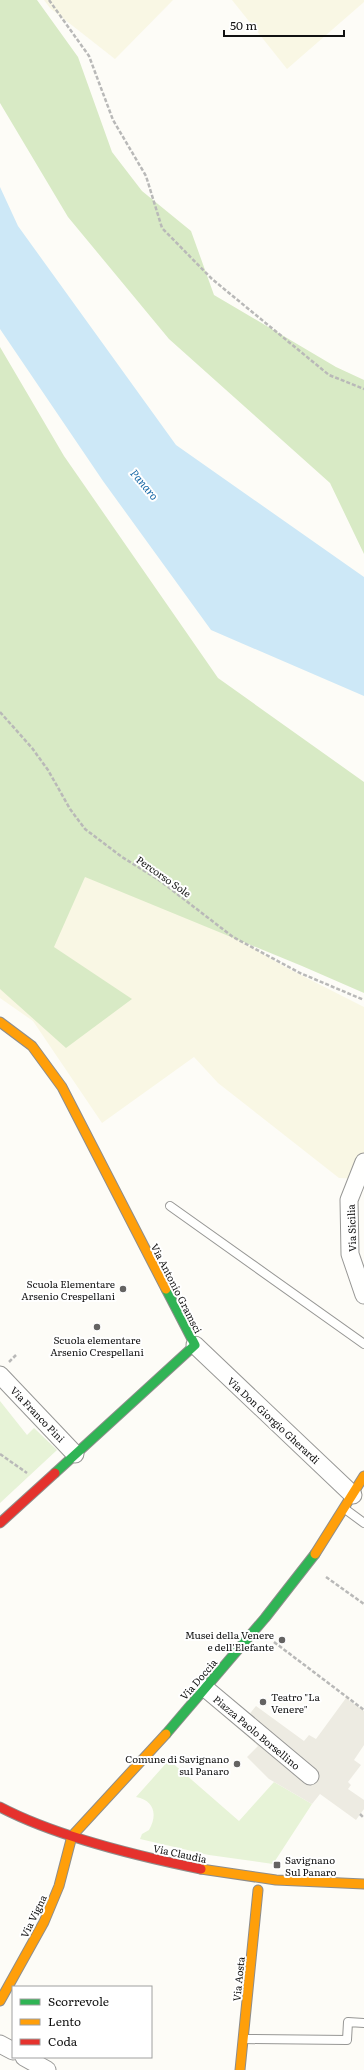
<svg xmlns="http://www.w3.org/2000/svg" width="364" height="2070" font-family="Literata,serif">
<style>
.farmland{fill:#f9f7e4}
.green{fill:#e7f3d7}
.forest{fill:#d8eac5}
.plaza{fill:#edebe2}
.water{fill:#cde8f7}
.lines{fill:none;stroke-linecap:round;stroke-linejoin:round}
.lane-casing{stroke:#979795;stroke-width:10}
.street-casing{stroke:#979795;stroke-width:19}
.fast-casing{stroke:#8e8d8b;stroke-width:11}
.slow-casing{stroke:#8e8d8b;stroke-width:11}
.jam-casing{stroke:#8e8d8b;stroke-width:11}
.path{stroke:#b9b9b8;stroke-width:2.5;stroke-dasharray:4 2;stroke-linecap:butt}
.lane{stroke:#fffffe;stroke-width:8}
.street{stroke:#fffffe;stroke-width:17}
.fast{stroke:#30b455;stroke-width:9}
.slow{stroke:#ff9f0a;stroke-width:9}
.jam{stroke:#e5322d;stroke-width:9}
.poi-dot{fill:#646362;stroke:#fff;stroke-width:1.5}
.labels{text-anchor:middle;dominant-baseline:central;stroke-width:4;stroke-linejoin:round;paint-order:stroke}
.street-label{font-size:10px;fill:#111;stroke:#fff}
.poi-label{font-size:10px;fill:#111;stroke:#fff;text-anchor:end}
.water-label{font-size:11px;font-style:italic;fill:#1768a6;stroke:#fff}
</style>
<rect width="100%" height="100%" fill="#fdfcf7"/>
<g class="farmland">
<path d="M 44,0 L 173,0 L 115,59 L 50,8 Z"/>
<path d="M 232,0 L 364,0 L 364,2 L 287,69 Z"/>
<path d="M 0,707 L 181,906 L 287,968 L 364,1007 L 364,1179 L 339,1178 L 218,1083 L 194,1057 L 102,1123 L 33,1021 L 0,998 Z"/>
</g>
<g class="green">
<path d="M 0,1401 L 27,1435 L 34,1428 L 57,1450 L 0,1503 Z"/>
<path d="M 169,1760 L 239,1821 L 274,1782 L 312,1804 L 273,1864 L 209,1855 L 140,1839 L 142,1834 L 149,1830 C 158,1815 154,1800 136,1797 Z"/>
</g>
<g class="forest">
<path d="M 0,0 L 37,0 L 78,57 L 112,152 L 142,191 L 191,231 L 214,295 L 336,367 L 364,380 L 364,554 L 330,483 L 169,339 L 68,217 L 0,103 Z"/>
<path d="M 0,347 L 64,456 L 218,678 L 364,782 L 364,993 L 302,966 L 85,877 L 54,947 L 132,999 L 66,1048 L 0,989 Z"/>
</g>
<path class="plaza" d="M 346,1698 L 364,1711 L 364,1745 L 354,1760 L 361,1765 L 348,1782 L 351,1785 L 348,1789 L 364,1800 L 364,1809 L 356,1820 L 320,1794 L 312,1804 L 269,1779 L 247,1757 L 258,1746 L 239,1727 L 256,1706 L 304,1741 L 309,1735 L 316,1739 Z"/>
<path class="water" d="M 0,187 L 18,226 L 176,445 L 364,577 L 364,696 L 211,630 L 103,481 L 0,329 Z"/>
<g class="lines">
<defs>
<g id="lane">
<path d="M 170,1206 L 364,1344"/>
<path d="M 345,1509 L 364,1523"/>
<path d="M 243,2039 L 347,2040 L 348,2022 L 364,2023"/>
</g>
<g id="street">
<path d="M 364,1162 L 349,1200 L 350,1254 L 364,1295"/>
<path d="M 195,1345 L 353,1495"/>
<path d="M 0,1375 L 75,1454"/>
<path d="M 205,1688 L 310,1776"/>
<path d="M 0,2044 L 13,2051"/>
<path d="M 24,2057 L 47,2070"/>
</g>
<g id="fast">
<path d="M 55,1473 L 195,1345 L 166,1289"/>
<path d="M 166,1734 L 265,1618 L 315,1554"/>
</g>
<g id="slow">
<path d="M 0,1022 L 32,1046 L 62,1087 L 166,1289"/>
<path d="M 315,1554 L 364,1476"/>
<path d="M 201,1869 L 276,1880 L 364,1884"/>
<path d="M 0,2001 L 44,1922 L 59,1886 L 72,1836 L 166,1734"/>
<path d="M 240,2070 L 258,1890"/>
</g>
<g id="jam">
<path d="M 0,1523 L 55,1473"/>
<path d="M 0,1807 C 57,1837 137,1856 201,1869"/>
</g>
</defs>
<use href="#lane" class="lane-casing"/>
<use href="#street" class="street-casing"/>
<use href="#fast" class="fast-casing"/>
<use href="#slow" class="slow-casing"/>
<use href="#jam" class="jam-casing"/>
<g class="path">
<path d="M 49,0 L 89,56 L 113,120 L 146,176 L 162,228 L 212,279 L 329,375 L 364,389"/>
<path d="M 0,712 L 32,748 L 48,770 L 70,809 L 85,829 L 122,857 L 159,880 L 233,937 L 300,973 L 364,1000"/>
<path d="M 9,1362 L 16,1355"/>
<path d="M 0,1454 L 27,1473"/>
<path d="M 326,1577 L 364,1604"/>
<path d="M 274,1642 L 364,1710"/>
<path d="M 360,1814 L 364,1818"/>
</g>
<use href="#lane" class="lane"/>
<use href="#street" class="street"/>
<use href="#fast" class="fast"/>
<use href="#slow" class="slow"/>
<use href="#jam" class="jam"/>
</g>
<g class="poi-dot">
<circle cx="123" cy="1289" r="4"/>
<circle cx="97" cy="1327" r="4"/>
<circle cx="282" cy="1640" r="4"/>
<circle cx="263" cy="1702" r="4"/>
<circle cx="237" cy="1764" r="4"/>
<rect x="273" y="1861" width="8" height="8" rx="2"/>
</g>
<g class="labels">
<g class="street-label">
<text transform="translate(164 876) rotate(35)">Percorso Sole</text>
<text transform="translate(351 1228) rotate(-92)">Via Sicilia</text>
<text transform="translate(177 1288) rotate(63)">Via Antonio Gramsci</text>
<text transform="translate(38 1414) rotate(46)">Via Franco Pini</text>
<text transform="translate(274 1420) rotate(43)">Via Don Giorgio Gherardi</text>
<text transform="translate(198 1679) rotate(-49)">Via Doccia</text>
<text transform="translate(257 1732) rotate(40)">Piazza Paolo Borsellino</text>
<text transform="translate(180 1853) rotate(12)">Via Claudia</text>
<text transform="translate(33 1916) rotate(-64)">Via Vigna</text>
<text transform="translate(238 1979) rotate(-84)">Via Aosta</text>
</g>
<g class="poi-label">
<text x="115" y="1283">Scuola Elementare<tspan x="115" dy="12">Arsenio Crespellani</tspan></text>
<text x="97" y="1339" text-anchor="middle">Scuola elementare<tspan x="97" dy="12">Arsenio Crespellani</tspan></text>
<text x="274" y="1634">Musei della Venere<tspan x="274" dy="12">e dell'Elefante</tspan></text>
<text x="271" y="1696" text-anchor="start">Teatro "La<tspan x="271" dy="12">Venere"</tspan></text>
<text x="229" y="1758">Comune di Savignano<tspan x="229" dy="12">sul Panaro</tspan></text>
<text x="285" y="1859" text-anchor="start">Savignano<tspan x="285" dy="12">Sul Panaro</tspan></text>
</g>
<g class="water-label">
<text transform="translate(145 484) rotate(50)">Panaro</text>
</g>
</g>
<rect x="12" y="1986" width="140" height="72" fill="#ffffff" stroke="#a0a0a0"/>
<rect x="20" y="1999" width="20" height="6" fill="#30b455" stroke="#a0a0a0"/>
<text x="48" y="2006" font-size="12" fill="#111111">Scorrevole</text>
<rect x="20" y="2019" width="20" height="6" fill="#ff9f0a" stroke="#a0a0a0"/>
<text x="48" y="2026" font-size="12" fill="#111111">Lento</text>
<rect x="20" y="2039" width="20" height="6" fill="#e5322d" stroke="#a0a0a0"/>
<text x="48" y="2046" font-size="12" fill="#111111">Coda</text>
<path d="M224 30v6h120v-6" fill="none" stroke="#111111" stroke-width="2"/>
<text x="230" y="30" font-size="12" fill="#111111" stroke="#ffffff" stroke-width="3" paint-order="stroke">50 m</text>
</svg>
